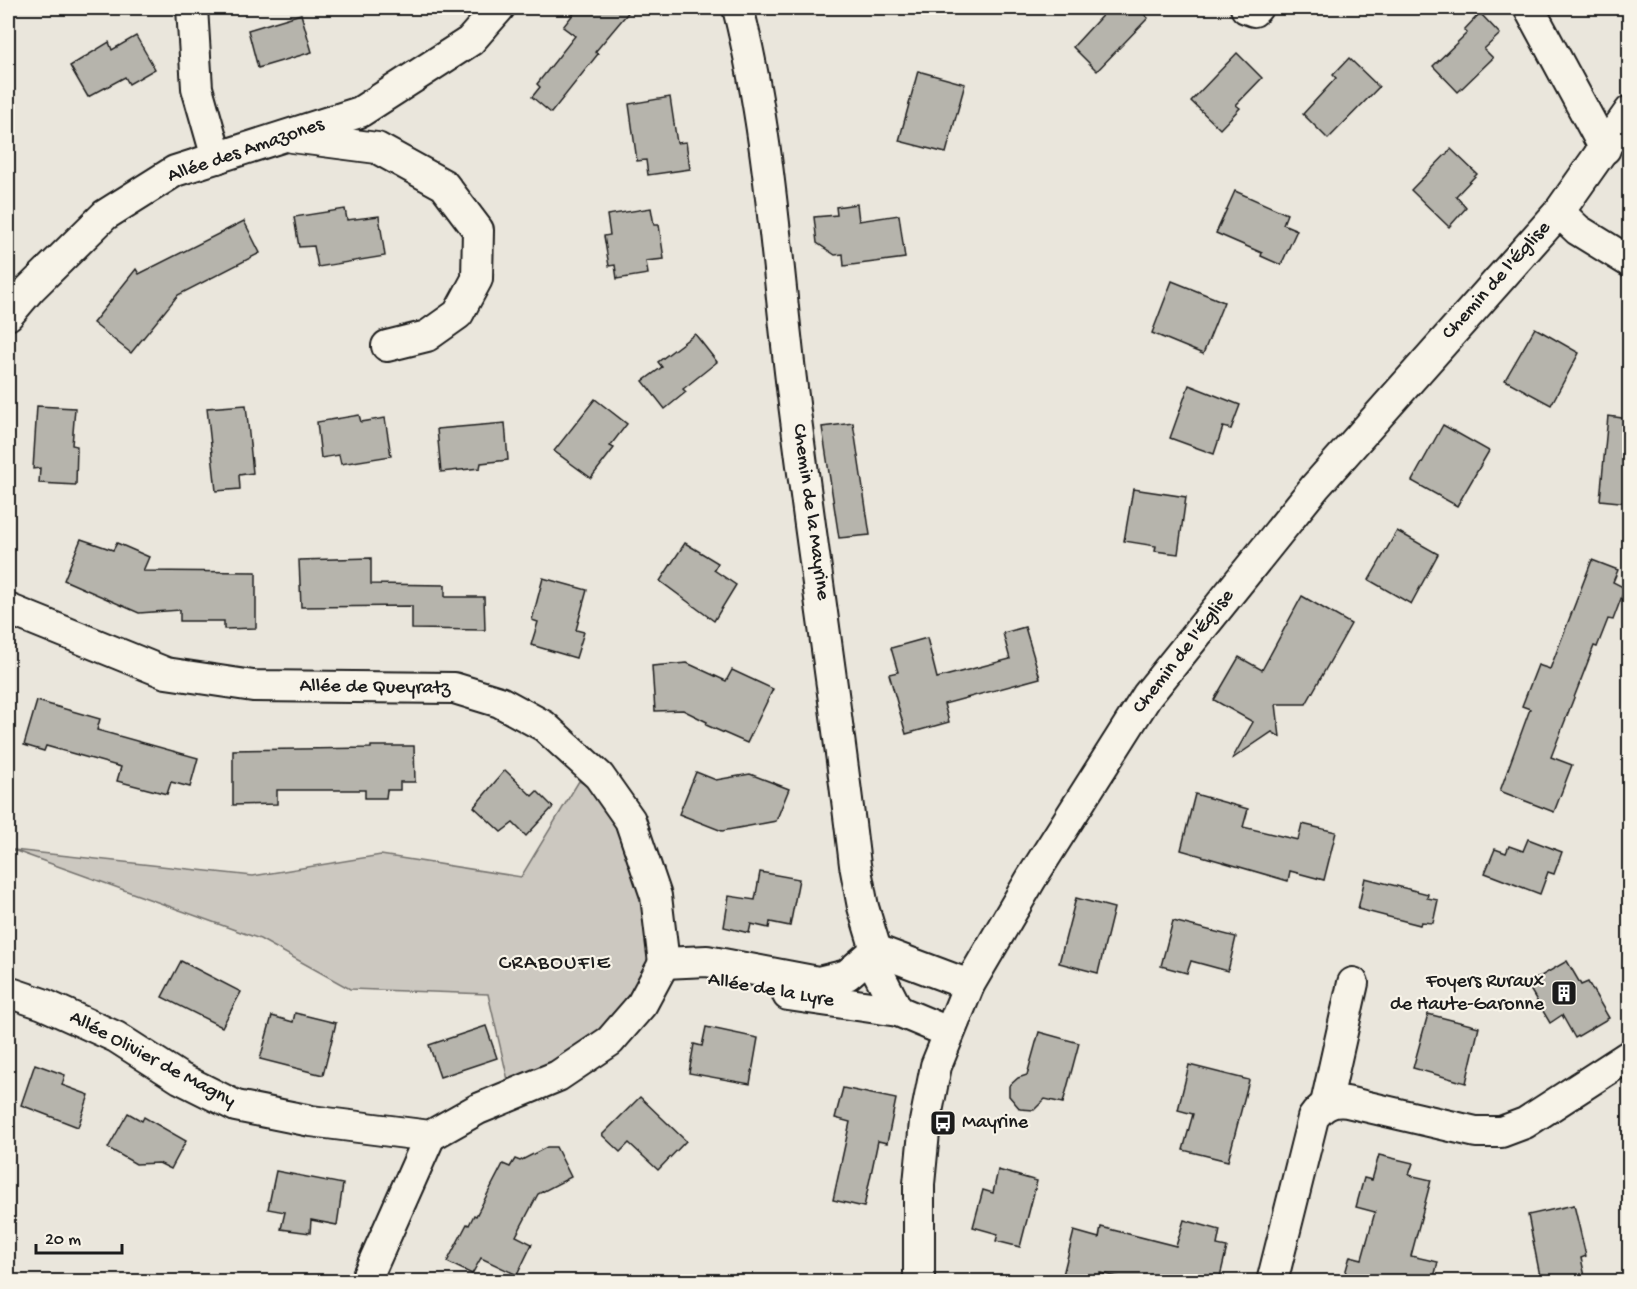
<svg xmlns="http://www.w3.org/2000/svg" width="1637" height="1289" font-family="'Gochi Hand',sans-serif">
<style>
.green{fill:#ccc8c0;stroke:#74726e;stroke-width:1.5}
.building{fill:#b6b4ac;stroke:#1c1c1c;stroke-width:1.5}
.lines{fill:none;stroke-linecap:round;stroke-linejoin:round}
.street-casing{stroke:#1c1c1c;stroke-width:34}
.street{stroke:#f7f3e8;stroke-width:30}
.labels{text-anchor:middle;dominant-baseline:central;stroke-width:4.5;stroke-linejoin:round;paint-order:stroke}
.street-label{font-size:20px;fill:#1c1c1c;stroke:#f7f3e8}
.poi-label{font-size:20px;fill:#1c1c1c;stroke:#f7f3e8;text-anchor:end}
.neighbourhood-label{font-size:21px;letter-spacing:1.5px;fill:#1c1c1c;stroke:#f7f3e8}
</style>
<rect width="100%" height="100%" fill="#eae6dc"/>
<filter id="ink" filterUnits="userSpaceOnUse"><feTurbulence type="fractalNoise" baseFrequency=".0167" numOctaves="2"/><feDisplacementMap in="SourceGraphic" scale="12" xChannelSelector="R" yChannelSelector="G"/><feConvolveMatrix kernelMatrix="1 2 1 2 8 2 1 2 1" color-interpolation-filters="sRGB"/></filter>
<g filter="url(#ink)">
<path class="green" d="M 579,781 L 602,793 L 643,887 L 649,965 L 604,1030 L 511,1093 L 488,994 L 350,989 L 260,939 L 13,850 L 253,876 L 381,855 L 521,877 Z"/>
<g class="building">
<path d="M 578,8 L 632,8 L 595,52 L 598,54 L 551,113 L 532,97 L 540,87 L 537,84 L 575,36 L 563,27 Z"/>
<path d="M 1109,8 L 1137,8 L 1148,18 L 1097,71 L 1073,47 Z"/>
<path d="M 1480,13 L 1500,34 L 1484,49 L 1493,58 L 1458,92 L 1433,66 L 1467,33 L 1464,30 Z"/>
<path d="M 301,14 L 312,52 L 258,68 L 248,30 Z"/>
<path d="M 136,36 L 155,69 L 129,84 L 125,77 L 88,97 L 70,66 L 109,42 L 112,50 Z"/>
<path d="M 1237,53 L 1262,78 L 1236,105 L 1240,108 L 1220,129 L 1191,101 Z"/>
<path d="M 1349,58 L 1379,87 L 1328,139 L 1303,114 L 1336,78 L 1333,75 Z"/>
<path d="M 918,71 L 965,84 L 946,153 L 899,141 Z"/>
<path d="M 670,97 L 677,143 L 686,142 L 690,169 L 648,175 L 646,160 L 637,161 L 629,104 Z"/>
<path d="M 1451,149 L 1477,174 L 1456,196 L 1466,208 L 1449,227 L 1411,190 Z"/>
<path d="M 1235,191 L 1287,214 L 1283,224 L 1297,230 L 1281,265 L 1261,256 L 1262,253 L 1216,233 Z"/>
<path d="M 857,204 L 859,221 L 899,215 L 905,258 L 844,266 L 843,254 L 835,255 L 817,243 L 814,217 L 837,215 L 836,207 Z"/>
<path d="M 651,208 L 654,225 L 659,225 L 664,259 L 646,261 L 648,274 L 617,279 L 615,265 L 609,266 L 604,236 L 610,235 L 607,215 Z"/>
<path d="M 345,209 L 347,220 L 379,216 L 385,256 L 318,267 L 314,246 L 299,247 L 294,217 Z"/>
<path d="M 244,221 L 260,253 L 178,295 L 131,353 L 93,323 L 136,269 L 139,274 Z"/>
<path d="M 1172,281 L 1224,302 L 1203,354 L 1152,333 Z"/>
<path d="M 1535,328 L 1579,353 L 1551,405 L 1505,380 Z"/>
<path d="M 695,334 L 717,362 L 683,389 L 686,392 L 665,409 L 643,381 L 662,367 L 658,362 Z"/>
<path d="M 1189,385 L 1240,405 L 1231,429 L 1223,427 L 1214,454 L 1170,438 Z"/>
<path d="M 595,399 L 627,424 L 610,446 L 614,448 L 591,478 L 554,451 Z"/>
<path d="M 246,405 L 253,473 L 239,475 L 240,489 L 216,491 L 207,408 Z"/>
<path d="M 37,406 L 75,408 L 72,445 L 77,446 L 76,485 L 39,483 L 40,468 L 33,469 Z"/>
<path d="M 359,415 L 361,422 L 385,418 L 391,456 L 341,464 L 339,455 L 321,458 L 317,422 Z"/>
<path d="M 1608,416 L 1629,419 L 1629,503 L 1600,500 Z"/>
<path d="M 505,423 L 508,460 L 481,463 L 480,468 L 441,472 L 437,429 Z"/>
<path d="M 853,423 L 870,535 L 839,538 L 822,427 Z"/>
<path d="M 1443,425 L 1489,451 L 1457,506 L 1412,481 Z"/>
<path d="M 1133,489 L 1186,497 L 1178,554 L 1155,551 L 1156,546 L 1124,541 Z"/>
<path d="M 1397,531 L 1438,554 L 1411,604 L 1369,580 Z"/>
<path d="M 81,539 L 113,550 L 117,543 L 149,557 L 143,571 L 256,572 L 256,628 L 224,629 L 224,621 L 180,621 L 180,610 L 139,613 L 64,580 Z"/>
<path d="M 685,543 L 718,563 L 714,570 L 736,585 L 714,621 L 660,581 Z"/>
<path d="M 371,558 L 371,584 L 445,585 L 445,597 L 484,597 L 485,630 L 412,629 L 412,606 L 301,607 L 299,560 Z"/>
<path d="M 1592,560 L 1618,570 L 1613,582 L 1625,588 L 1613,620 L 1608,619 L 1597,647 L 1594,646 L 1551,757 L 1572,765 L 1554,812 L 1500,791 L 1530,709 L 1522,706 L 1538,665 L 1550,669 Z"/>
<path d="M 543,578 L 587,590 L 576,630 L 584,632 L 576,658 L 531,645 L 538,622 L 532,620 Z"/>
<path d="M 1302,596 L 1351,624 L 1306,704 L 1276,704 L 1280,737 L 1272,732 L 1232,759 L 1253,722 L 1214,700 L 1239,657 L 1262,670 Z"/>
<path d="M 1025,627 L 1040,678 L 944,704 L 949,722 L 906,734 L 889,674 L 898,672 L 891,648 L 927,638 L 937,678 L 1010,659 L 1003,633 Z"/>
<path d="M 687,663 L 726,681 L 732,670 L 773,689 L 747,743 L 706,725 L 707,722 L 683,710 L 655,711 L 652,666 Z"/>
<path d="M 37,701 L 100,719 L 97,730 L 198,758 L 190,787 L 171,782 L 167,794 L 117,781 L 121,767 L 46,746 L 44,751 L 24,745 Z"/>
<path d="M 371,746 L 414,746 L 415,782 L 400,782 L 400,790 L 387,790 L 386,798 L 365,798 L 365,790 L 277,790 L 277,804 L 233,805 L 233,750 L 371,748 Z"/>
<path d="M 505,770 L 532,796 L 537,791 L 553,807 L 526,836 L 513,823 L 501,832 L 474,807 Z"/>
<path d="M 696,772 L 716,780 L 750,774 L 789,789 L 776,821 L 722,831 L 679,814 Z"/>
<path d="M 1195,794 L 1248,809 L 1243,827 L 1298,840 L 1302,824 L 1336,832 L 1324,880 L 1290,871 L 1288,881 L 1181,850 Z"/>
<path d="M 1528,839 L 1562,852 L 1554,874 L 1548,872 L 1540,894 L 1485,873 L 1495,849 L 1506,853 L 1509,846 L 1523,851 Z"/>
<path d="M 760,872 L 799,879 L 790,926 L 770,922 L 769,928 L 751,924 L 749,933 L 724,927 L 729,896 L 755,900 Z"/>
<path d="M 1365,878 L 1428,894 L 1427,898 L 1438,900 L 1433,923 L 1421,922 L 1420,925 L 1358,909 Z"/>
<path d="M 1076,898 L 1114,908 L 1098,973 L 1059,963 Z"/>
<path d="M 1173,921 L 1236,937 L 1228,971 L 1191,961 L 1187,973 L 1161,966 Z"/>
<path d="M 181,961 L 241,992 L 222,1027 L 162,997 Z"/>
<path d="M 1567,961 L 1581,985 L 1588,982 L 1609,1018 L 1575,1038 L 1562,1015 L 1550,1023 L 1527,984 Z"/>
<path d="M 295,1013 L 336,1023 L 323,1075 L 260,1059 L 272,1016 L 293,1022 Z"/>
<path d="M 1428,1014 L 1479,1027 L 1466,1083 L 1413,1068 Z"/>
<path d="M 486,1026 L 497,1058 L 440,1077 L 429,1045 Z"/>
<path d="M 706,1027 L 758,1038 L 750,1084 L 689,1073 L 694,1044 L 702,1046 Z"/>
<path d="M 1039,1032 L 1079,1043 L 1063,1103 L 1045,1099 L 1034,1110 L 1020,1109 L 1009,1096 L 1009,1086 L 1018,1078 L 1027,1075 Z"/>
<path d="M 35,1064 L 65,1075 L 62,1085 L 89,1095 L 78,1127 L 21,1105 Z"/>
<path d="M 1189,1065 L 1249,1080 L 1228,1161 L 1183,1150 L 1193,1114 L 1178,1110 Z"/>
<path d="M 843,1088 L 896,1099 L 887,1143 L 878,1141 L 864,1207 L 833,1200 L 850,1122 L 835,1118 Z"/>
<path d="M 640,1097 L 686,1141 L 658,1170 L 629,1143 L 620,1152 L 602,1135 Z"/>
<path d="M 128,1113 L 142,1121 L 144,1117 L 186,1141 L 171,1169 L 159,1163 L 136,1164 L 108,1148 Z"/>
<path d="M 547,1147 L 556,1147 L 571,1177 L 538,1194 L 516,1236 L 532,1244 L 517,1275 L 481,1258 L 472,1274 L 447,1262 L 467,1224 L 469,1225 L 474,1215 L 476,1216 L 503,1164 L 510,1167 L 515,1159 L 520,1161 Z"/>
<path d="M 1379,1155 L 1413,1163 L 1409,1175 L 1431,1180 L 1411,1256 L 1438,1262 L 1433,1281 L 1343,1281 L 1350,1256 L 1362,1259 L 1375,1212 L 1356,1207 L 1364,1178 L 1372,1180 Z"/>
<path d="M 998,1170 L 1037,1181 L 1020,1247 L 996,1241 L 998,1234 L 973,1227 L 983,1190 L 993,1193 Z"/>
<path d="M 276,1171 L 343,1184 L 337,1225 L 311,1220 L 310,1233 L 281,1229 L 285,1212 L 268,1209 Z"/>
<path d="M 1574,1205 L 1586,1256 L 1581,1258 L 1586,1281 L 1541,1281 L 1528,1215 Z"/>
<path d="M 1184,1220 L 1220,1230 L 1217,1245 L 1227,1247 L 1219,1281 L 1134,1281 L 1100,1273 L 1098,1281 L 1088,1281 L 1063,1275 L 1074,1231 L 1099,1238 L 1101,1227 L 1176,1246 Z"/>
</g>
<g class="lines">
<defs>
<g id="street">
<path d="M 192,8 L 197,88 L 217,158"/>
<path d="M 738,8 C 769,130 776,255 791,380 C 811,542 836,703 855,865 L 863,907 L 876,950 L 878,972 L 898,1011"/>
<path d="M 1246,8 L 1254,11 L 1257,8"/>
<path d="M 1529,8 L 1605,149"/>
<path d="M 292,137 L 377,148 L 444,185 L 478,230 L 477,279 L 458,314 L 427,336 L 387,346"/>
<path d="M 1559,212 L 1578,230 L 1630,262"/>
<path d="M 8,315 L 30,289 L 105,215 L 175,171 L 360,112 L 470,41 L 499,8"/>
<path d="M 8,609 L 166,673 L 253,686 L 454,688 L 500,702 L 544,726 L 599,776 L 630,820 L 656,896 L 664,963"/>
<path d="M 664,963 L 707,961 L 818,982 L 847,975 L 876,950 L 969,985"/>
<path d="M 8,992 L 43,1004 L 116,1037 L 180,1078 L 236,1106 L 311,1121 L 430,1136 L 478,1109 L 558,1076 L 610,1041 L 642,1004 L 664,963"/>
<path d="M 788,995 L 898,1011 L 948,1032"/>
<path d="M 1326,1104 L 1353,983"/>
<path d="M 365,1282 L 430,1136"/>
<path d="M 919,1282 L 919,1184 L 925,1122 L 936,1066 L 969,985 L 1031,879 L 1147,696 L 1315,487 L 1559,212 L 1630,111"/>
<path d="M 1272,1282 L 1313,1118 C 1322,1105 1332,1100 1347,1102 L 1476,1132 L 1501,1132 L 1525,1123 L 1630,1055"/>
</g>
</defs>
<use href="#street" class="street-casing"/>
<use href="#street" class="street"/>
</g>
</g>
<defs>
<symbol id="building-square" viewBox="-11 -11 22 22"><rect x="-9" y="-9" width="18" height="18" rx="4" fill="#1c1c1c" stroke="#f7f3e8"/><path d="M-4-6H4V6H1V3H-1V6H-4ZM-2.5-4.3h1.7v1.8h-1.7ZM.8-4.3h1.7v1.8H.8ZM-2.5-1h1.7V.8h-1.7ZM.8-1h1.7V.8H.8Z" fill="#fff"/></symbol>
<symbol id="bus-square" viewBox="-11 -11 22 22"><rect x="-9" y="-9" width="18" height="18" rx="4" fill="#1c1c1c" stroke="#f7f3e8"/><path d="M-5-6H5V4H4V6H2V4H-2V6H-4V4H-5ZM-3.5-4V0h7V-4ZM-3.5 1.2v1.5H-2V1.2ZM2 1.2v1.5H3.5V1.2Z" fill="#fff"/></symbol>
</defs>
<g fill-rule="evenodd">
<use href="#building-square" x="1549" y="978" width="30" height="30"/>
<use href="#bus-square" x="928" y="1108" width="30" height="30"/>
</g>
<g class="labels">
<g class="street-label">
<text transform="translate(246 151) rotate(-19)">Allée des Amazones</text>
<text transform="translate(1497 281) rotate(-48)">Chemin de l'Église</text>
<text transform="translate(810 512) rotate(82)">Chemin de la Mayrine</text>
<text transform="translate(1184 652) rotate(-52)">Chemin de l'Église</text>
<text transform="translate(375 688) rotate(1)">Allée de Queyratz</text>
<text transform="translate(771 991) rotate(10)">Allée de la Lyre</text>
<text transform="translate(152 1060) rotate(28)">Allée Olivier de Magny</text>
</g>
<g class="poi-label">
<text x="1544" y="982">Foyers Ruraux<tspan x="1544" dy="23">de Haute-Garonne</tspan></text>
<text x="962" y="1123" text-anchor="start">Mayrine</text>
</g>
<g class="neighbourhood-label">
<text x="555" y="964">CRABOUFIE</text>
</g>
</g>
<rect width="1637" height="1289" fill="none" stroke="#f7f3e8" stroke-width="30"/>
<rect x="15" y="15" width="1607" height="1259" fill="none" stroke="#1c1c1c" stroke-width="2" filter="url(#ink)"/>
<path d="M36 1244v9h86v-9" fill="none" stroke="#1c1c1c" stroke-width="3"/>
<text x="45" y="1244" font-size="18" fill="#1c1c1c" stroke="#f7f3e8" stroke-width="4.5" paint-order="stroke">20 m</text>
</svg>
